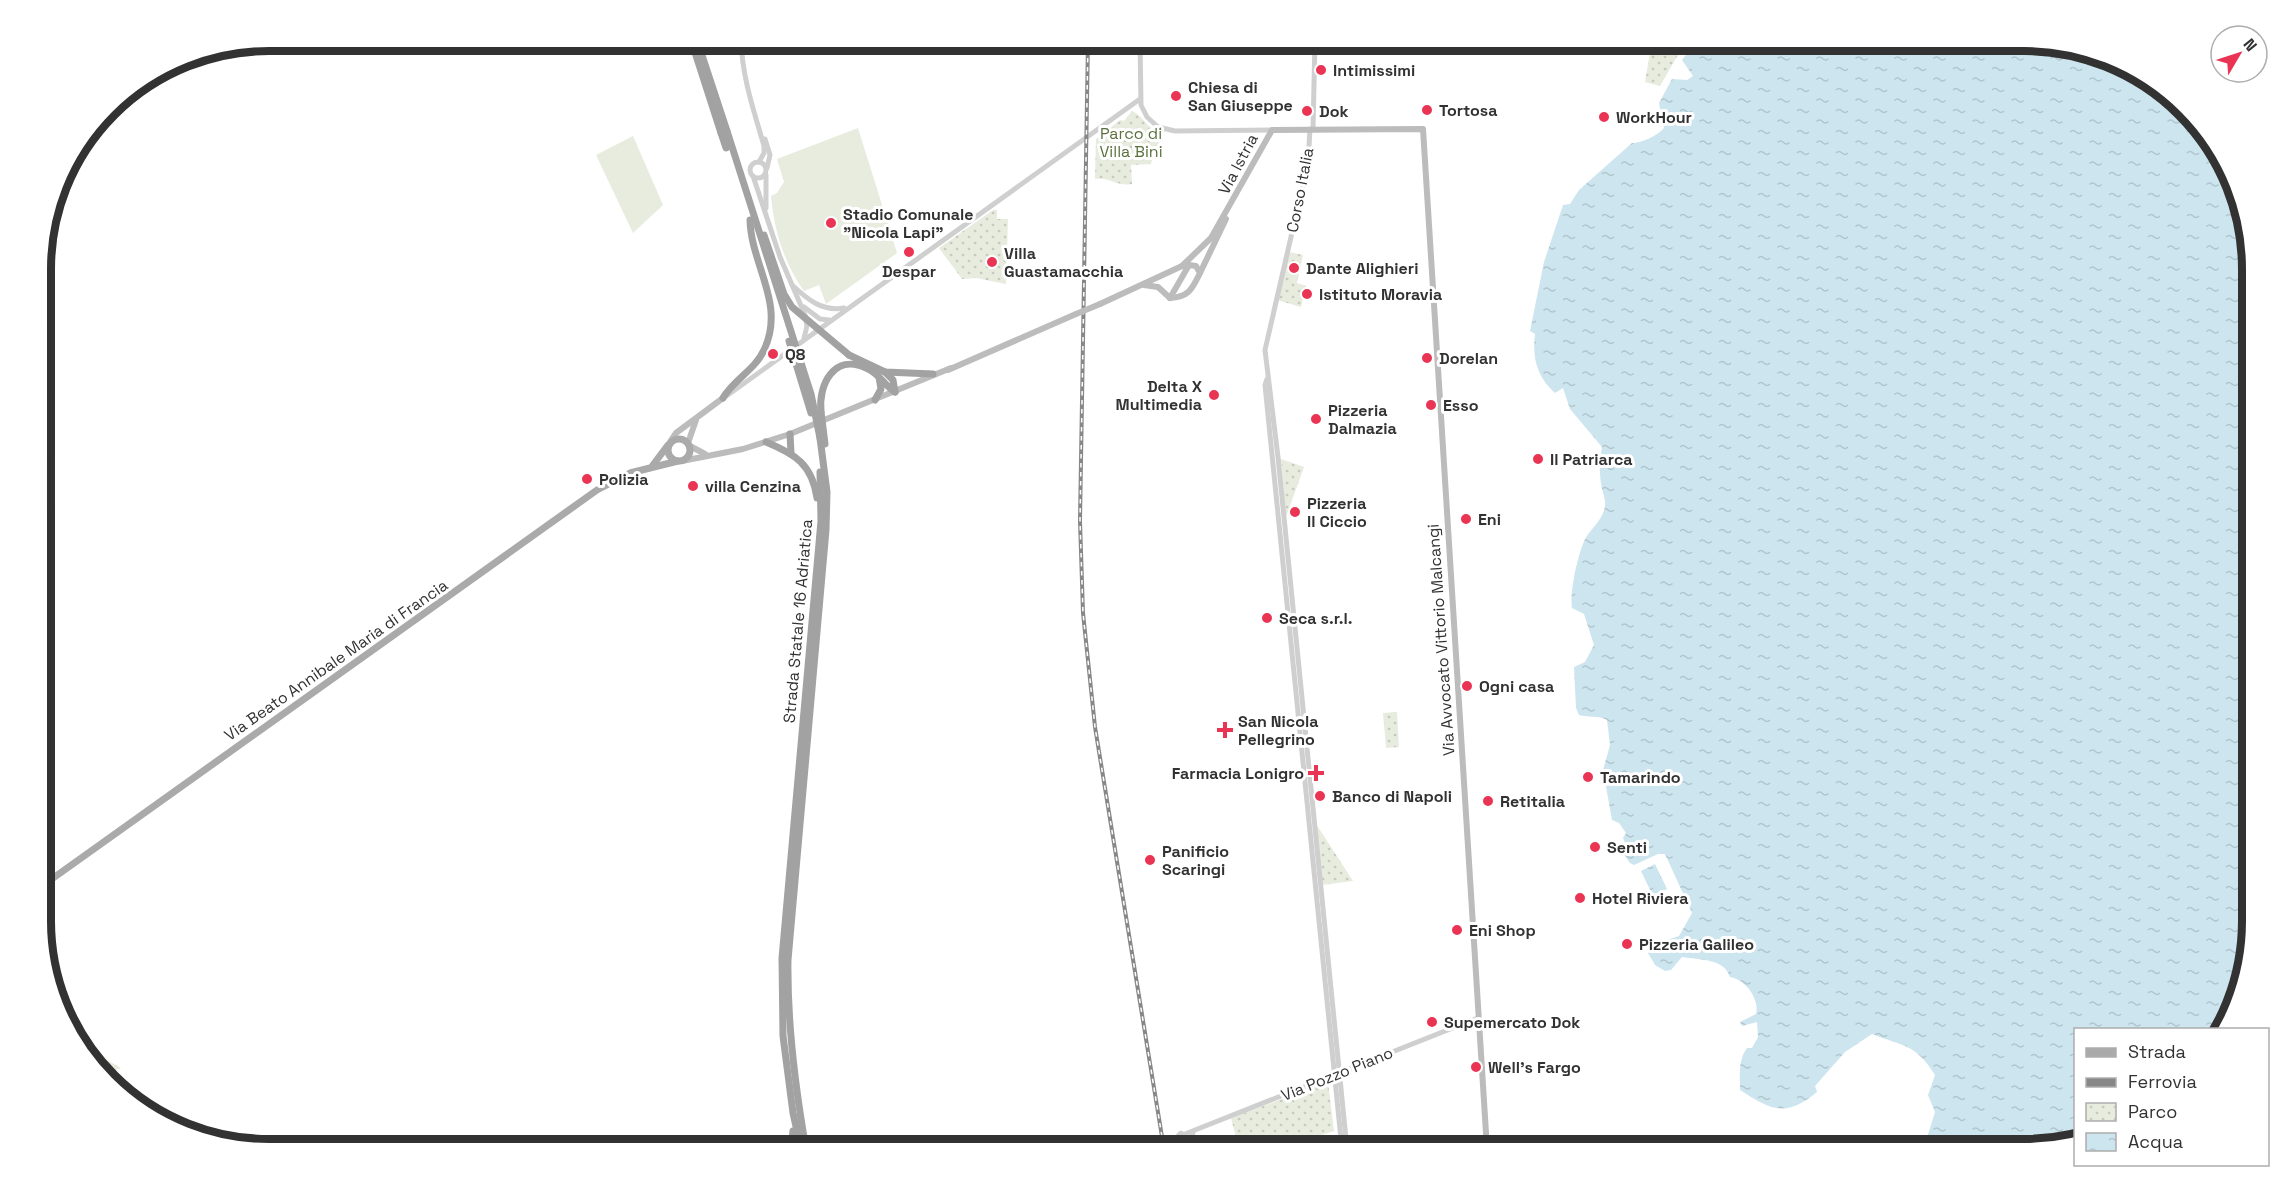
<svg xmlns="http://www.w3.org/2000/svg" width="2293" height="1190" font-family="'Space Grotesk',sans-serif">
<style>
.park{fill:url(#park-dots)}
.pitch{fill:#e7ecde}
.water{fill:url(#water-ripples)}
.lines{fill:none;stroke-linecap:round;stroke-linejoin:round}
.tertiary{stroke:#cfcfcf;stroke-width:5}
.secondary{stroke:#bcbcbc;stroke-width:6}
.primary{stroke:#aaa;stroke-width:7}
.trunk{stroke:#a2a2a2;stroke-width:7}
.rail-casing{stroke:#878787;stroke-width:4}
.rail{stroke:#fff;stroke-width:1.5;stroke-dasharray:4.5;stroke-linecap:butt}
.secondary-bridge{stroke:#bcbcbc;stroke-width:6}
.trunk-bridge{stroke:#a2a2a2;stroke-width:7}
.poi-dot{fill:#ea3453;stroke:#fff;stroke-width:2}
.labels{text-anchor:middle;dominant-baseline:central;stroke-width:6;stroke-linejoin:round;paint-order:stroke}
.poi-label{font-size:16px;font-weight:bold;fill:#323232;stroke:#fff;text-anchor:start}
.park-label{font-size:16px;fill:#5a703e;stroke:#fff}
.street-label{font-size:16px;fill:#323232;stroke:#fff}
.rim{fill:none;stroke:#323232;stroke-width:8}
</style>
<defs>
<pattern id="park-dots" width="8" height="8" patternUnits="userSpaceOnUse" patternTransform="scale(1.5)"><rect width="8" height="8" fill="#e7ecde"/><path d="M2 2h.1M6 6h.1" fill="none" stroke="#c7cbbf" stroke-width="1.8" stroke-linecap="round"/></pattern>
<pattern id="water-ripples" width="26" height="14" patternUnits="userSpaceOnUse" patternTransform="scale(1.5)"><rect width="26" height="14" fill="#cde5ee"/><path d="M2 4q2-2 4 0t4 0M15 11q2-2 4 0t4 0" fill="none" stroke="#b0c5cd"/></pattern>
</defs>
<rect width="100%" height="100%" fill="#fff"/>
<g class="park">
<path d="M 1652,41 L 1686,41 L 1660,86 L 1645,82 Z"/>
<path d="M 1132,111 C 1142,115 1148,129 1160,134 L 1157,156 L 1153,157 L 1151,164 L 1131,165 L 1132,184 C 1117,187 1108,176 1095,179 L 1096,139 L 1120,120 L 1124,121 Z"/>
<path d="M 993,210 L 997,210 L 997,219 L 1008,219 L 1006,284 L 976,278 L 962,279 L 939,248 Z"/>
<path d="M 1289,252 L 1303,255 L 1297,283 L 1306,286 L 1301,307 L 1277,300 Z"/>
<path d="M 1281,459 L 1304,467 L 1286,517 Z"/>
<path d="M 1397,712 L 1399,747 L 1386,748 L 1383,713 Z"/>
<path d="M 1315,826 L 1318,827 L 1353,881 L 1322,885 Z"/>
<path d="M 83,1053 L 100,1056 L 121,1068 L 103,1076 Z"/>
<path d="M 1328,1082 L 1334,1131 L 1279,1149 L 1239,1149 L 1231,1118 Z"/>
</g>
<g class="pitch">
<path d="M 858,128 L 897,253 L 826,304 L 819,285 L 804,291 C 784,263 774,230 771,196 L 777,193 L 784,182 L 777,159 Z"/>
<path d="M 633,136 L 663,205 L 633,233 L 596,155 Z"/>
</g>
<g class="water">
<path d="M 1778,40 L 2024,41 L 2126,64 L 2175,97 L 2214,142 L 2251,239 L 2252,922 L 2229,1023 L 2224,1029 L 2076,1030 L 2075,1142 L 2039,1149 L 1919,1149 L 1925,1144 L 1935,1112 L 1928,1095 L 1935,1075 C 1915,1043 1904,1047 1872,1034 L 1845,1052 L 1815,1086 L 1817,1092 C 1786,1118 1771,1110 1740,1090 C 1740,1075 1738,1060 1747,1048 L 1752,1048 L 1758,1037 L 1757,1022 L 1742,1026 L 1740,1022 L 1756,1014 C 1760,999 1745,979 1730,977 C 1724,958 1699,960 1682,957 L 1671,970 L 1665,971 L 1655,965 L 1648,953 L 1651,945 L 1679,936 L 1692,913 L 1665,854 L 1658,854 L 1634,865 L 1630,863 L 1620,849 L 1626,845 L 1623,838 L 1626,833 L 1619,823 L 1612,820 L 1603,770 L 1610,745 L 1607,720 C 1598,715 1589,718 1579,715 L 1576,708 L 1574,667 L 1585,662 L 1594,645 L 1584,614 L 1572,608 C 1569,595 1579,544 1589,533 C 1596,524 1603,518 1605,506 C 1606,499 1602,491 1601,484 C 1599,471 1600,459 1602,447 L 1570,409 L 1563,388 L 1555,393 C 1537,377 1532,358 1535,334 L 1530,331 L 1544,262 L 1563,205 L 1570,204 L 1579,190 L 1632,143 C 1642,143 1657,136 1664,128 L 1659,103 L 1672,79 L 1687,80 L 1693,76 L 1682,60 L 1697,41 L 1742,41 L 1745,45 L 1778,47 Z"/>
<path d="M 1655,864 L 1667,889 L 1653,896 L 1641,871 Z"/>
</g>
<g class="lines">
<g class="tertiary">
<path d="M 741,40 C 742,77 754,111 764,146 L 764,153 L 759,162"/>
<path d="M 1140,40 L 1141,105 L 1147,117 L 1158,127 L 1175,131 L 1272,130"/>
<path d="M 1310,129 L 1308,163 L 1265,350 L 1278,457 L 1347,1149"/>
<path d="M 1313,129 L 1315,40"/>
<path d="M 765,139 L 770,155 L 767,168"/>
<circle cx="758" cy="170" r="8"/>
<path d="M 753,176 L 780,257 L 805,315 L 807,326 L 804,338"/>
<path d="M 766,208 L 766,175"/>
<path d="M 792,285 C 807,299 822,312 844,308"/>
<path d="M 804,307 L 820,319 L 829,320"/>
<path d="M 1267,379 L 1265,385 L 1342,1149"/>
<path d="M 725,397 L 1140,99"/>
<path d="M 1185,1134 L 1478,1018"/>
<path d="M 1187,1138 L 1181,1133 L 1176,1138 L 1178,1143 L 1183,1144 L 1193,1133"/>
<path d="M 1153,1149 L 1176,1138"/>
<path d="M 1163,1149 L 1178,1143"/>
</g>
<g class="secondary">
<path d="M 1182,266 L 1211,238 L 1272,130 L 1423,129 L 1487,1149"/>
<path d="M 1200,273 L 1226,219"/>
<path d="M 1144,285 L 1158,287 L 1170,298"/>
<path d="M 1170,298 C 1189,297 1192,289 1200,273 L 1196,266 L 1189,265"/>
<path d="M 1170,298 L 1189,265"/>
<path d="M 1100,304 L 1182,266 L 1188,266"/>
<path d="M 948,370 L 1076,314"/>
<path d="M 670,442 L 676,433 L 723,398"/>
<path d="M 688,443 L 696,420"/>
<path d="M 690,446 L 705,454"/>
<path d="M 682,461 L 743,449 L 790,434 L 951,368"/>
</g>
<g class="primary">
<circle cx="679" cy="450" r="11"/>
<path d="M 653,465 L 668,445"/>
<path d="M 42,886 L 597,490 L 630,473 L 678,461"/>
</g>
<g class="trunk">
<path d="M 691,40 L 721,133"/>
<path d="M 697,40 L 727,131"/>
<path d="M 849,355 L 885,372 L 933,374"/>
<path d="M 885,372 L 893,380 L 895,392"/>
<path d="M 723,398 C 733,380 755,370 764,350 C 786,304 751,265 750,220"/>
<path d="M 875,400 L 881,389 L 879,377"/>
<path d="M 821,412 C 818,385 834,353 866,368 C 879,373 884,385 895,392"/>
<path d="M 790,434 L 791,453"/>
<path d="M 766,442 C 795,454 812,464 817,498"/>
<path d="M 791,1149 L 793,1131"/>
<path d="M 801,1149 L 793,1113 L 783,1036 L 782,958 L 821,521 L 820,472"/>
<path d="M 806,1149 C 795,1086 787,1024 788,960 L 826,530 L 827,492 L 820,438"/>
</g>
<defs>
<path id="rail" d="M 1088,40 L 1080,521 L 1083,613 L 1095,727 L 1164,1149"/>
</defs>
<use href="#rail" class="rail-casing"/>
<use href="#rail" class="rail"/>
<path class="secondary-bridge" d="M 1076,314 L 1100,304"/>
<g class="trunk-bridge">
<path d="M 727,131 L 811,394 L 820,438"/>
<path d="M 721,133 L 726,148"/>
<path d="M 764,235 L 784,294 L 792,307 L 849,355"/>
<path d="M 789,341 L 811,413"/>
<path d="M 821,412 L 825,444"/>
</g>
</g>
<g class="poi-dot">
<circle cx="1321" cy="70" r="6"/>
<circle cx="1176" cy="96" r="6"/>
<circle cx="1427" cy="110" r="6"/>
<circle cx="1307" cy="111" r="6"/>
<circle cx="1604" cy="117" r="6"/>
<circle cx="831" cy="223" r="6"/>
<circle cx="909" cy="252" r="6"/>
<circle cx="992" cy="262" r="6"/>
<circle cx="1294" cy="268" r="6"/>
<circle cx="1307" cy="294" r="6"/>
<circle cx="773" cy="354" r="6"/>
<circle cx="1427" cy="358" r="6"/>
<circle cx="1214" cy="395" r="6"/>
<circle cx="1431" cy="405" r="6"/>
<circle cx="1316" cy="419" r="6"/>
<circle cx="1538" cy="459" r="6"/>
<circle cx="587" cy="479" r="6"/>
<circle cx="693" cy="486" r="6"/>
<circle cx="1295" cy="512" r="6"/>
<circle cx="1466" cy="519" r="6"/>
<circle cx="1267" cy="618" r="6"/>
<circle cx="1467" cy="686" r="6"/>
<path d="M1222 721h6v6h6v6h-6v6h-6v-6h-6v-6h6z"/>
<path d="M1313 764h6v6h6v6h-6v6h-6v-6h-6v-6h6z"/>
<circle cx="1588" cy="777" r="6"/>
<circle cx="1320" cy="796" r="6"/>
<circle cx="1488" cy="801" r="6"/>
<circle cx="1595" cy="847" r="6"/>
<circle cx="1150" cy="860" r="6"/>
<circle cx="1580" cy="898" r="6"/>
<circle cx="1457" cy="930" r="6"/>
<circle cx="1627" cy="944" r="6"/>
<circle cx="1432" cy="1022" r="6"/>
<circle cx="1476" cy="1067" r="6"/>
</g>
<g class="labels">
<g class="poi-label">
<text x="1333" y="70">Intimissimi</text>
<text x="1188" y="87">Chiesa di<tspan x="1188" dy="18">San Giuseppe</tspan></text>
<text x="1439" y="110">Tortosa</text>
<text x="1319" y="111">Dok</text>
<text x="1616" y="117">WorkHour</text>
<text x="843" y="214">Stadio Comunale<tspan x="843" dy="18">"Nicola Lapi"</tspan></text>
<text x="1004" y="253">Villa<tspan x="1004" dy="18">Guastamacchia</tspan></text>
<text x="1306" y="268">Dante Alighieri</text>
<text x="909" y="271" text-anchor="middle">Despar</text>
<text x="1319" y="294">Istituto Moravia</text>
<text x="785" y="354">Q8</text>
<text x="1439" y="358">Dorelan</text>
<text x="1202" y="386" text-anchor="end">Delta X<tspan x="1202" dy="18">Multimedia</tspan></text>
<text x="1443" y="405">Esso</text>
<text x="1328" y="410">Pizzeria<tspan x="1328" dy="18">Dalmazia</tspan></text>
<text x="1550" y="459">Il Patriarca</text>
<text x="599" y="479">Polizia</text>
<text x="705" y="486">villa Cenzina</text>
<text x="1307" y="503">Pizzeria<tspan x="1307" dy="18">Il Ciccio</tspan></text>
<text x="1478" y="519">Eni</text>
<text x="1279" y="618">Seca s.r.l.</text>
<text x="1479" y="686">Ogni casa</text>
<text x="1238" y="721">San Nicola<tspan x="1238" dy="18">Pellegrino</tspan></text>
<text x="1304" y="773" text-anchor="end">Farmacia Lonigro</text>
<text x="1600" y="777">Tamarindo</text>
<text x="1332" y="796">Banco di Napoli</text>
<text x="1500" y="801">Retitalia</text>
<text x="1607" y="847">Senti</text>
<text x="1162" y="851">Panificio<tspan x="1162" dy="18">Scaringi</tspan></text>
<text x="1592" y="898">Hotel Riviera</text>
<text x="1469" y="930">Eni Shop</text>
<text x="1639" y="944">Pizzeria Galileo</text>
<text x="1444" y="1022">Supemercato Dok</text>
<text x="1488" y="1067">Well's Fargo</text>
</g>
<g class="park-label">
<text x="1131" y="133">Parco di<tspan x="1131" dy="18">Villa Bini</tspan></text>
</g>
<g class="street-label">
<text transform="translate(1238 164) rotate(-62)">Via Istria</text>
<text transform="translate(1300 190) rotate(-79)">Corso Italia</text>
<text transform="translate(798 621) rotate(-85)">Strada Statale 16 Adriatica</text>
<text transform="translate(1441 640) rotate(-94)">Via Avvocato Vittorio Malcangi</text>
<text transform="translate(336 660) rotate(-35)">Via Beato Annibale Maria di Francia</text>
<text transform="translate(1337 1074) rotate(-22)">Via Pozzo Piano</text>
</g>
</g>
<path d="M0 0H2293V1190H0ZM269 51H2024A218 218 0 0 1 2242 269V921A218 218 0 0 1 2024 1139H269A218 218 0 0 1 51 921V269A218 218 0 0 1 269 51Z" fill="#fff" fill-rule="evenodd"/>
<path class="rim" d="M269 51H2024A218 218 0 0 1 2242 269V921A218 218 0 0 1 2024 1139H269A218 218 0 0 1 51 921V269A218 218 0 0 1 269 51Z"/>
<rect x="2074" y="1028" width="195" height="138" fill="#ffffff" stroke="#adadad" stroke-width="1.5"/>
<rect x="2086" y="1048" width="30" height="9" fill="#aaaaaa" stroke="#adadad" stroke-width="1.5"/>
<text x="2128" y="1058" font-size="18" fill="#323232">Strada</text>
<rect x="2086" y="1078" width="30" height="9" fill="#878787" stroke="#adadad" stroke-width="1.5"/>
<text x="2128" y="1088" font-size="18" fill="#323232">Ferrovia</text>
<rect x="2086" y="1103" width="30" height="18" fill="url(#park-dots)" stroke="#adadad" stroke-width="1.5"/>
<text x="2128" y="1118" font-size="18" fill="#323232">Parco</text>
<rect x="2086" y="1133" width="30" height="18" fill="url(#water-ripples)" stroke="#adadad" stroke-width="1.5"/>
<text x="2128" y="1148" font-size="18" fill="#323232">Acqua</text>
<g transform="translate(2239 54) rotate(51)"><circle r="28" fill="#ffffff" stroke="#adadad" stroke-width="1.5"/>
<path d="M0-4.5L10 22L0 15L-10 22Z" fill="#ea3453"/>
<text y="-9" font-size="16" font-weight="bold" text-anchor="middle" fill="#323232">N</text>
</g>
</svg>
